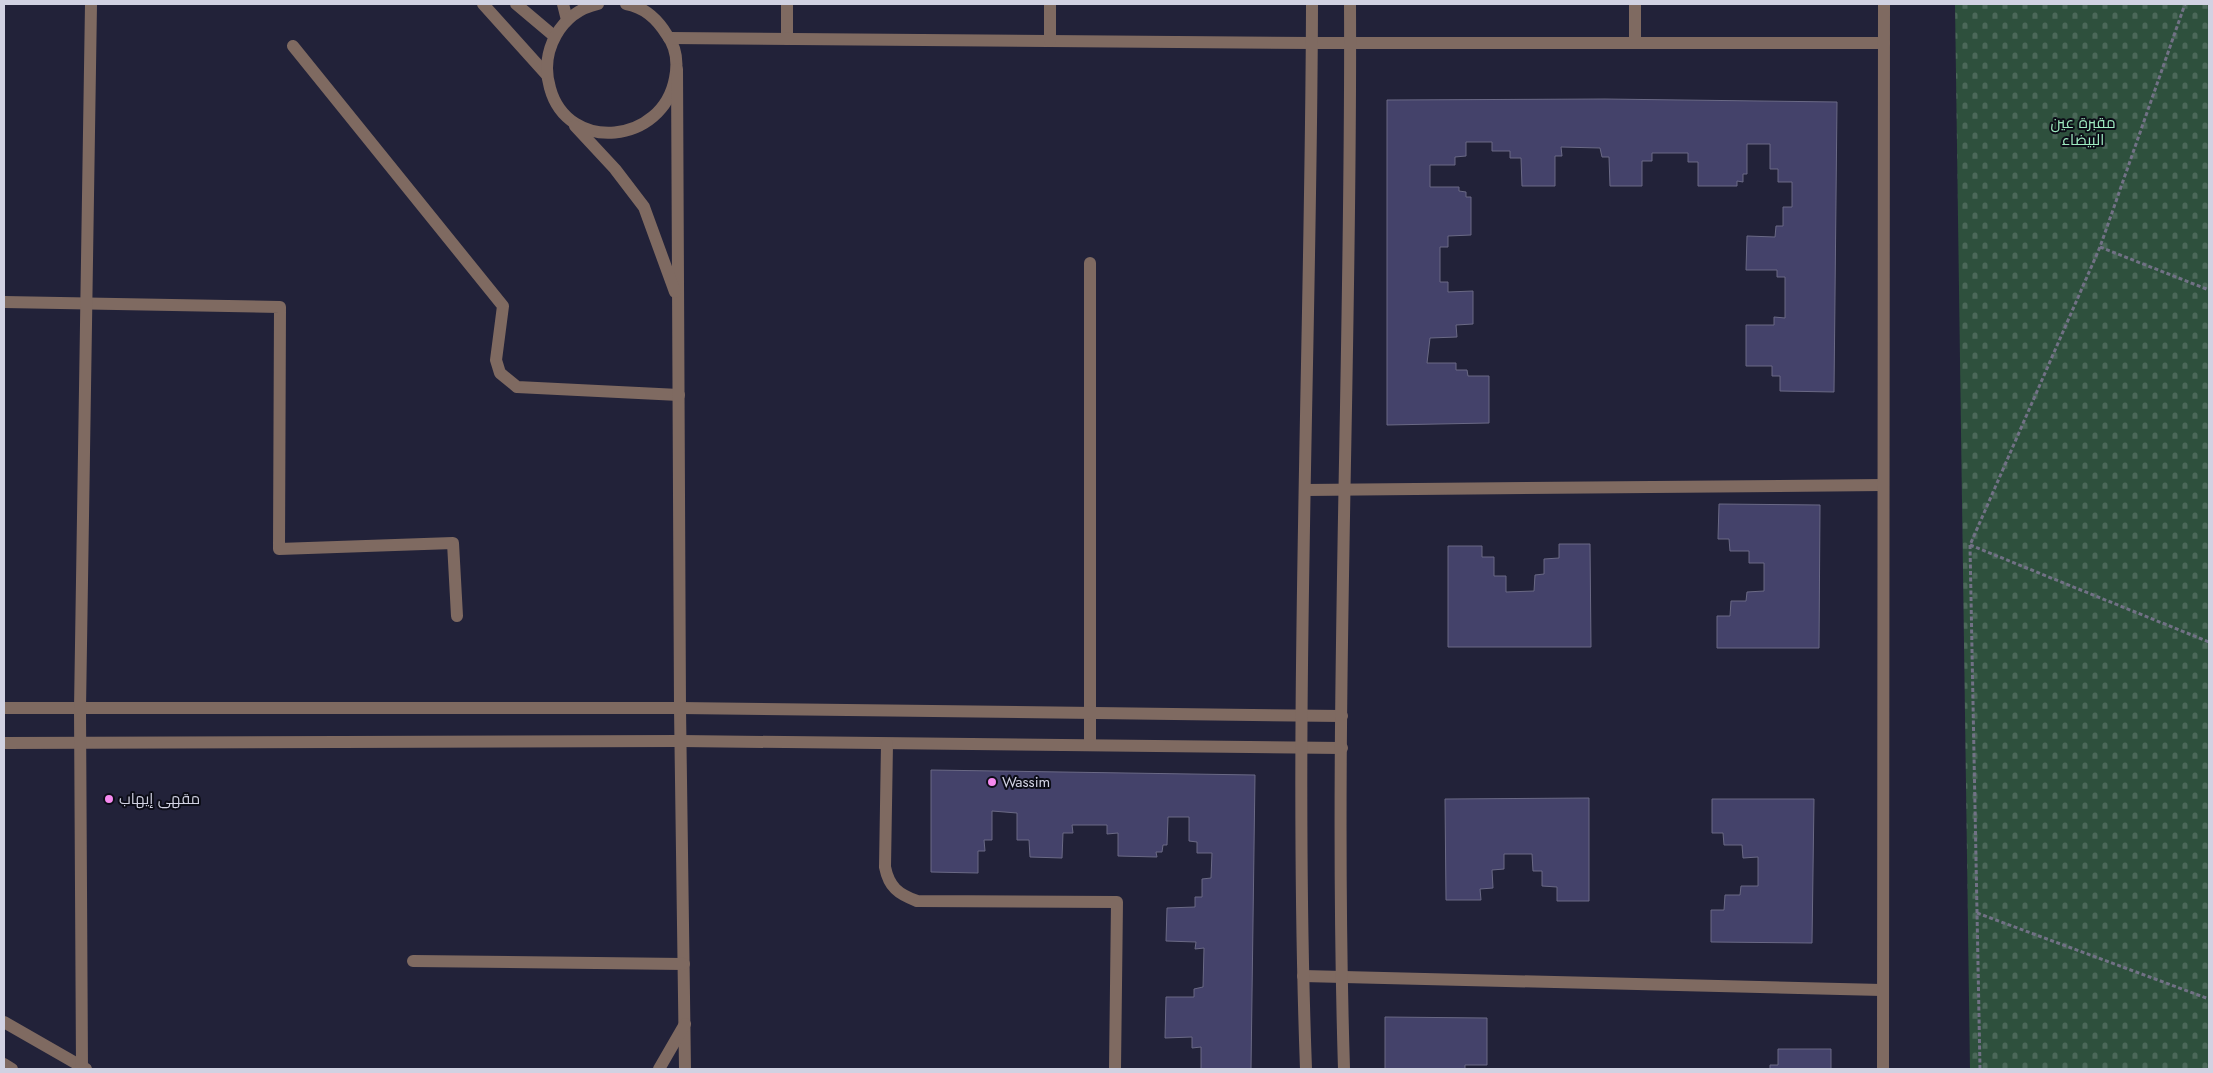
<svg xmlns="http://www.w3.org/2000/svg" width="2213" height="1073" font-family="Jost,Cairo,sans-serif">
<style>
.cemetery{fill:url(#cemetery-stones)}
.building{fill:#44426a;stroke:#6a6985}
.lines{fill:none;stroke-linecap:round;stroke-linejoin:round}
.path{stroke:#717185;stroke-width:3;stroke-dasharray:4 2.5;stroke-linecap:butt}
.minor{stroke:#7f6a61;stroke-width:12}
.poi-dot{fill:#f589ee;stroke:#0c0d17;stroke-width:2}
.labels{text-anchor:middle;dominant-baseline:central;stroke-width:4;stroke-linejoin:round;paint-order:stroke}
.park-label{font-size:15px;fill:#9febc1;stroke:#0c0d17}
.poi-label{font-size:15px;fill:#d1d2e2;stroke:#0c0d17;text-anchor:start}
</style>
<defs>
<pattern id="cemetery-stones" width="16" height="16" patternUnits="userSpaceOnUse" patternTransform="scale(1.25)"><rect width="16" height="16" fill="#2e503d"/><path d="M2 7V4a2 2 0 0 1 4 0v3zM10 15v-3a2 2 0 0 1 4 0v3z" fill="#4b6859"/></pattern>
</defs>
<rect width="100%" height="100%" fill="#222239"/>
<path class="cemetery" d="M 1955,4 L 2209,4 L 2209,1069 L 1970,1069 Z"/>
<g class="building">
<path d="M 1605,99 L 1837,102 L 1834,392 L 1780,391 L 1780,376 L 1772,376 L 1772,366 L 1746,366 L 1746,325 L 1774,325 L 1774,317 L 1785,318 L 1785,277 L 1777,277 L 1777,270 L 1746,270 L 1747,236 L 1775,237 L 1776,226 L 1783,226 L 1783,207 L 1792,207 L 1792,182 L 1778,182 L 1778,169 L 1770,169 L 1770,144 L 1747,144 L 1747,174 L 1743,174 L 1743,182 L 1737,181 L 1737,186 L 1698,186 L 1698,162 L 1688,162 L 1688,153 L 1652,153 L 1652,161 L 1642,161 L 1642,186 L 1610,186 L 1609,157 L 1602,157 L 1600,148 L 1561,147 L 1562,156 L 1555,156 L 1555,186 L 1522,186 L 1521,158 L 1510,158 L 1510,151 L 1492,151 L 1492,142 L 1466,142 L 1466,156 L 1455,157 L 1455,165 L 1430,165 L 1430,187 L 1459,187 L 1459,191 L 1466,192 L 1466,197 L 1471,197 L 1471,235 L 1448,236 L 1448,247 L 1440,247 L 1440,282 L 1448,282 L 1448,292 L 1473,291 L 1473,324 L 1456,325 L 1457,337 L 1430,338 L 1427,363 L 1456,363 L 1456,370 L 1467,370 L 1468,376 L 1489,376 L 1489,423 L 1387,425 L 1387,100 Z"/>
<path d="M 1719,504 L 1820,505 L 1819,648 L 1717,648 L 1717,616 L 1730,616 L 1731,601 L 1746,601 L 1747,592 L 1764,591 L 1764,563 L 1749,563 L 1749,551 L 1730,551 L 1729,539 L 1718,539 Z"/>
<path d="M 1559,544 L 1590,544 L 1591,647 L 1448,647 L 1448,546 L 1482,546 L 1482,557 L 1494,557 L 1494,576 L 1506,576 L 1506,592 L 1534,591 L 1535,575 L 1544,574 L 1544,559 L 1559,558 Z"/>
<path d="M 931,770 L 1255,775 L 1251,1069 L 1201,1069 L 1201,1047 L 1192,1048 L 1192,1037 L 1165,1038 L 1166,997 L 1194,997 L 1194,989 L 1203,987 L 1204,948 L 1195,949 L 1196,942 L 1166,941 L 1167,908 L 1195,907 L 1195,897 L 1202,897 L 1202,879 L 1211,878 L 1212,853 L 1197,853 L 1197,842 L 1189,841 L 1189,817 L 1168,817 L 1167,845 L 1163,845 L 1162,852 L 1156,852 L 1157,857 L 1118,856 L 1118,833 L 1107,834 L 1107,825 L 1072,825 L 1073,833 L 1063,833 L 1062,858 L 1030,857 L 1029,840 L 1017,840 L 1017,813 L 992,811 L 992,840 L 984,840 L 985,851 L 978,851 L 978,873 L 931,872 Z"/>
<path d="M 1589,798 L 1589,901 L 1557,901 L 1557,887 L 1542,886 L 1542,871 L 1533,871 L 1532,854 L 1504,854 L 1504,869 L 1492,870 L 1493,888 L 1480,889 L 1481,900 L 1446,900 L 1445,799 Z"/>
<path d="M 1712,799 L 1814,799 L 1812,943 L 1711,942 L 1711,910 L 1724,910 L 1725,895 L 1740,895 L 1741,886 L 1758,886 L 1758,857 L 1743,858 L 1742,845 L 1724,845 L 1723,833 L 1712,833 Z"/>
<path d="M 1385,1017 L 1487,1018 L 1487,1065 L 1465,1065 L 1465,1069 L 1385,1069 Z"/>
<path d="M 1778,1049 L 1831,1049 L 1831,1069 L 1770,1069 L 1770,1065 L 1778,1065 Z"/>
</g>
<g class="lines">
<g class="path">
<path d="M 2100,247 L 2209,290"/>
<path d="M 1970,545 L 2209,642"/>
<path d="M 1977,913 L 2209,999"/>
<path d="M 1980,1069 L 1970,545 L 2100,247 L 2185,4"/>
</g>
<g class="minor">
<path d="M 483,4 L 546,74"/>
<path d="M 516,4 L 554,36"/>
<path d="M 563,4 L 567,20"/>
<path d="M 598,4 C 561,12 539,51 550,88 C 568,154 663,144 675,78 C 678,63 676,47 667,35 C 658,20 644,7 626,4"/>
<path d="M 787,4 L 787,39"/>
<path d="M 1635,4 L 1635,43"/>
<path d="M 669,38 L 1312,43 L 1884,43"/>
<path d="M 1050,41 L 1050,4"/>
<path d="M 293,46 L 503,306 L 496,360 L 500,373 L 517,387 L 679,395"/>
<path d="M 677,69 L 680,708 L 685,1069"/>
<path d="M 575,126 L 615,169 L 644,207 L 675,292"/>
<path d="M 1090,263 L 1090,745"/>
<path d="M 4,302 L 280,307 L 279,549 L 453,543 L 457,616"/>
<path d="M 1305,490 L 1883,485"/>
<path d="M 4,708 L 680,708 L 1342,716"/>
<path d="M 4,743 L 681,741 L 1342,748"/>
<path d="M 887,744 L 885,867 C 889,887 898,894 917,901 L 1117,902 L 1115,1069"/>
<path d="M 413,961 L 684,964"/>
<path d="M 1303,976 L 1882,990"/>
<path d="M 4,1022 L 86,1069"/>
<path d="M 4,1064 L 12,1069"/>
<path d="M 82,1069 L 80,709 L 91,4"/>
<path d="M 659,1069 L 685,1024"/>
<path d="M 1306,1069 C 1293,715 1311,358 1312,4"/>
<path d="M 1344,1069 C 1333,714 1352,359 1350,4"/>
<path d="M 1883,1069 L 1884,4"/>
</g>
</g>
<g class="poi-dot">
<circle cx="992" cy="782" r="5"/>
<circle cx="109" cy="799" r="5"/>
</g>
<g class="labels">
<g class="park-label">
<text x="2083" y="123">مقبرة عين<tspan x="2083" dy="17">البيضاء</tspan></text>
</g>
<g class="poi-label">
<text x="1002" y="782">Wassim</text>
<text x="119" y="799">مقهى إيهاب</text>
</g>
</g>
<rect width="2213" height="1073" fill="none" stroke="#d1d2e2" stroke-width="10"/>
</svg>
